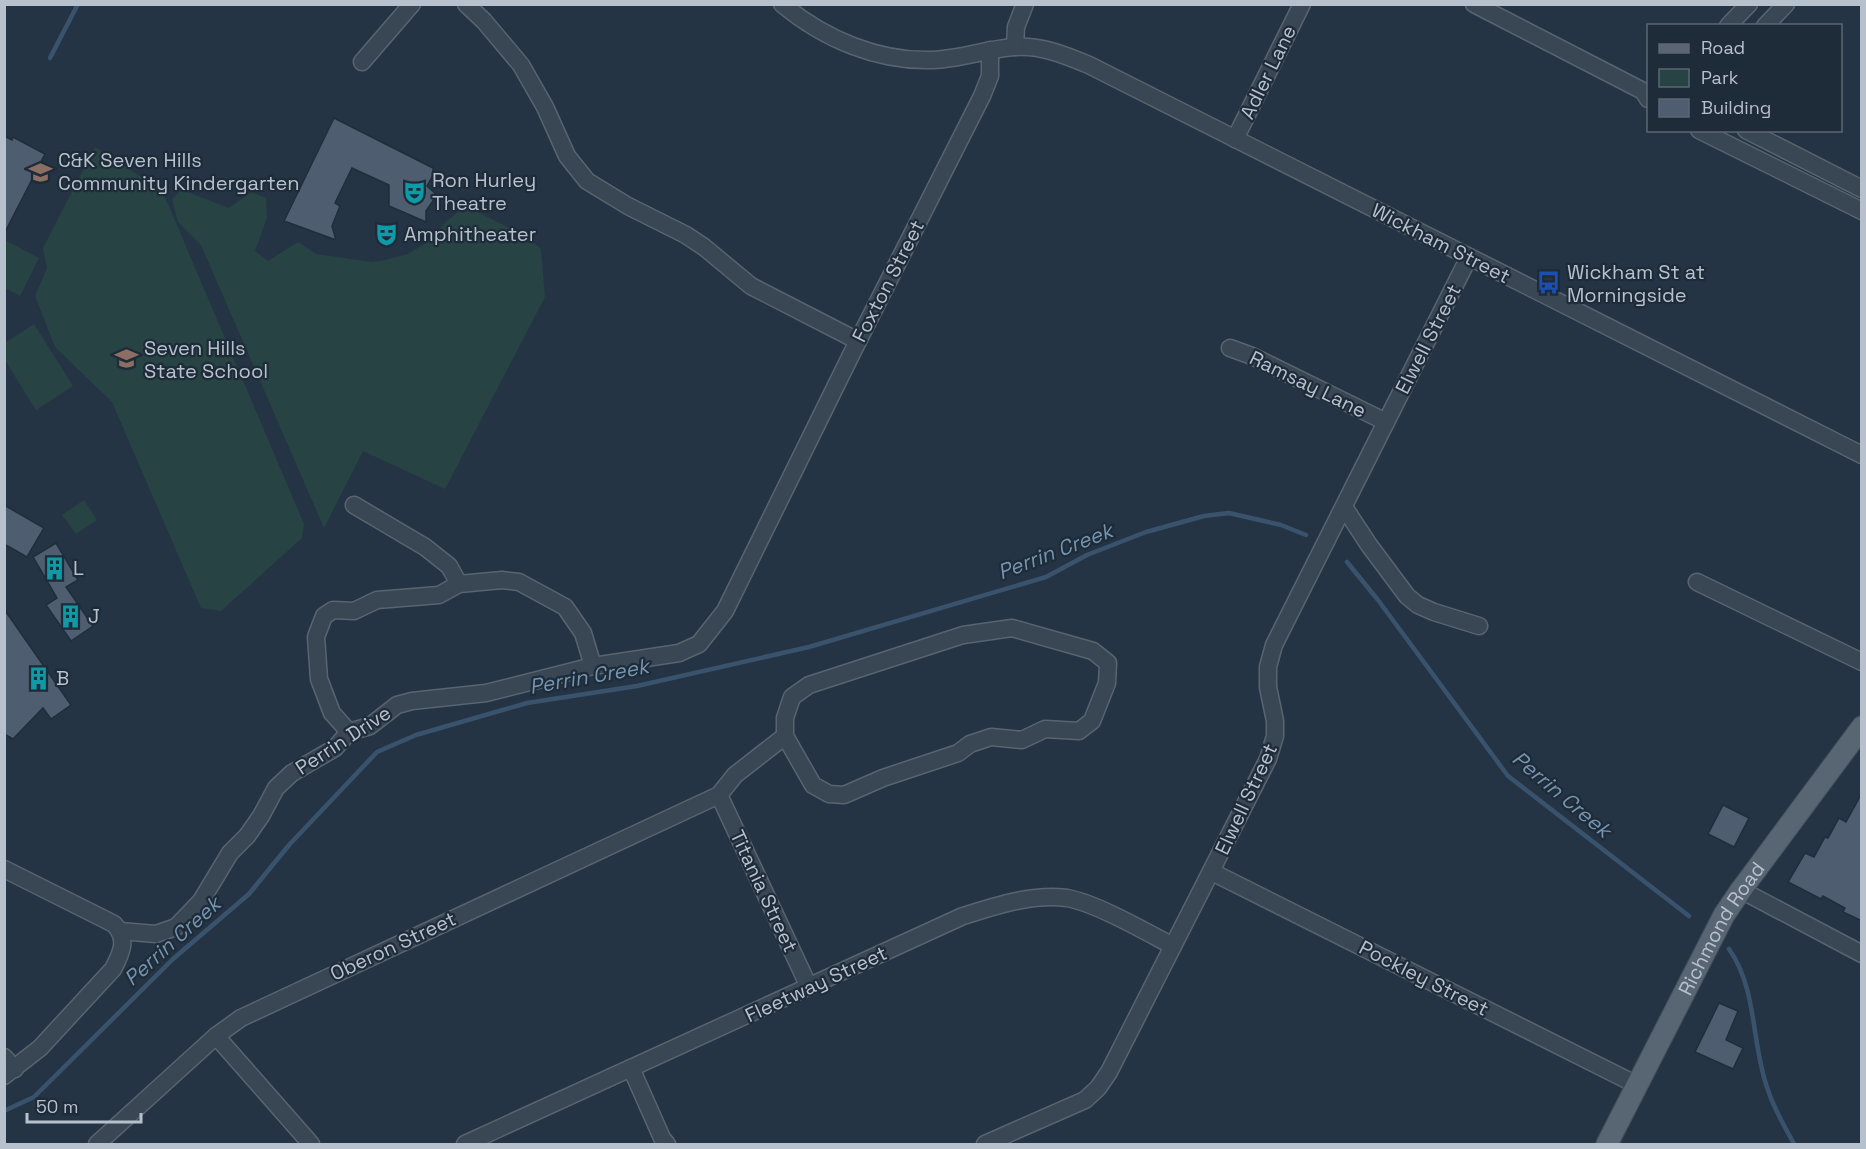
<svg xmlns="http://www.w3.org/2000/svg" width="1866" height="1149" font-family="'Space Grotesk',sans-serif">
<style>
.green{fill:#274344}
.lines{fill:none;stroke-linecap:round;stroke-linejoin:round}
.stream{stroke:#3a536d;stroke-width:4.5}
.building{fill:#4e5d6f;stroke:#202d3a;stroke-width:1.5}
.minor-casing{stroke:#586470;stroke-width:19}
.major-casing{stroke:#434f5c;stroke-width:23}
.minor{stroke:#394653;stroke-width:16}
.major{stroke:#586573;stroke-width:21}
.labels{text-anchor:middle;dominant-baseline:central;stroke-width:4.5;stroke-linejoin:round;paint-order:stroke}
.street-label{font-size:20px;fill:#b7c1cd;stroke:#1e2b38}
.poi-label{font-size:20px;fill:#b7c1cd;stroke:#1e2b38;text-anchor:start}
.water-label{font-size:21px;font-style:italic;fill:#7594b1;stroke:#1e2b38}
</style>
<rect width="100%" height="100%" fill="#253444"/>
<g class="green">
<path d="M 95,147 L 162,190 L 304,524 L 302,538 L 221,611 L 201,608 L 112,402 L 55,347 L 35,296 L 47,268 L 43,248 Z"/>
<path d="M 182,190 L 229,208 L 251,192 L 266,198 L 267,218 L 255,251 L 268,261 L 298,242 L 316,254 L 372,262 L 385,260 L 408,254 L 426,243 L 447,221 L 466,206 L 527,237 L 541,249 L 545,297 L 445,489 L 363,451 L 324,528 L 201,245 L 178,222 L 172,199 Z"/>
<path d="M 5,240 L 39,258 L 20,296 L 5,288 Z"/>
<path d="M 34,324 L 73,386 L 36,410 L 5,360 L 5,343 Z"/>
<path d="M 84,500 L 97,520 L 76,534 L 62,515 Z"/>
</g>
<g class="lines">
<g class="stream">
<path d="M 50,58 L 78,4"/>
<path d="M 1347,562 L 1378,600 L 1508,776 L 1689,916"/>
<path d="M 1729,949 C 1758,990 1751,1045 1768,1090 C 1774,1109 1785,1127 1794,1144"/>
<path d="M 4,1111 L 34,1097 L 173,959 L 249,894 L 289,845 L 377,752 L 416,735 L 527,703 L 637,686 L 809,647 L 1046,577 L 1087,555 L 1146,532 L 1204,516 L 1229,513 L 1281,525 L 1306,535"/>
</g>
</g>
<g class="building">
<path d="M 334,118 L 433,168 L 433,175 L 427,186 L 437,195 L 426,211 L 426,222 L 389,206 L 389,185 L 352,168 L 335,203 L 340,206 L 332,226 L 336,240 L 284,221 Z"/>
<path d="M 4,136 L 12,140 L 13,137 L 45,154 L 4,234 Z"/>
<path d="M 4,505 L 44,528 L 27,557 L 4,544 Z"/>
<path d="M 56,543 L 78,580 L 66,587 L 93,626 L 71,641 L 46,605 L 57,598 L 33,557 Z"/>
<path d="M 4,609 L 71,705 L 51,719 L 43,708 L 13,739 L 4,734 Z"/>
<path d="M 1862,793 L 1862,921 L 1843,912 L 1845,908 L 1823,896 L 1821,899 L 1788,882 L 1805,853 L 1814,857 L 1825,837 L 1828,838 L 1839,818 L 1846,822 Z"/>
<path d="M 1723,805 L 1749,818 L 1734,847 L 1708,834 Z"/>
<path d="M 1719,1003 L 1738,1011 L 1726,1040 L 1743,1048 L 1733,1069 L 1695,1052 Z"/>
</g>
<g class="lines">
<defs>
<g id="minor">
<path d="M 466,4 L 484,21 L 521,65 L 545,107 L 567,156 L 587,181 L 628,206 L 686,235 L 704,247 L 751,286 L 858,341"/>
<path d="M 782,4 C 824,39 878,62 933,60 C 960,59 987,49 1014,47 C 1041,45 1065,55 1089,65 L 1862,455"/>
<path d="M 1474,4 L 1643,91 L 1648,99"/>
<path d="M 1728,26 L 1749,4"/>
<path d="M 1765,26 L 1786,4"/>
<path d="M 1015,47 L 1016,27 L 1025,4"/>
<path d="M 362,62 L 412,4"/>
<path d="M 1699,130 L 1862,211"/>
<path d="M 1746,130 L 1862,189"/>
<path d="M 1235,139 L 1302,4"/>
<path d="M 1230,348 L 1252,356 L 1386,422"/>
<path d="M 354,505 L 425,547 L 449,566 L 459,584"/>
<path d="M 1344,507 L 1369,545 L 1407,596 L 1418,605 L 1434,612 L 1479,626"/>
<path d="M 1697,582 L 1862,662"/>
<path d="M 1012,628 L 1093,651 L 1108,663 L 1107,683 L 1092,721 L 1079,731 L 1045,729 L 1022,740 L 991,737 L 970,744 L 958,753 L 883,778 L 844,795 L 829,794 L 813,785 L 785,736 L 785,718 L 792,697 L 809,685 L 963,635 Z"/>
<path d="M 349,732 L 332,713 L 319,679 L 316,637 L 324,616 L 333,610 L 354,611 L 377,600 L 439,595 L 459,584 L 502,580 L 519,582 L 565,607 L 583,633 L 593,666"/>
<path d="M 719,795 L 809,987"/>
<path d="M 4,869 L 114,924 C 128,939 122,952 113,969 L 40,1048 L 4,1076"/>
<path d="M 1212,872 L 1637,1085"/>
<path d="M 1741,890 L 1862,954"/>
<path d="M 120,931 L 156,934 L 176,927 L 201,901 L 230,853 L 247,836 L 261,816 L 276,788 L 292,773 L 335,748 L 349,732 L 370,726 L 397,705 L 412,701 L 486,693 L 593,666 L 679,653 L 699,644 L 725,611 L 852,353 L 982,96 L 990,76 L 990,50"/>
<path d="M 216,1036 L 311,1144"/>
<path d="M 4,1057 L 15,1069"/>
<path d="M 631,1068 L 662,1138 L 667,1144"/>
<path d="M 97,1144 L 216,1036 L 241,1018 L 719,795 L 735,775 L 785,736"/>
<path d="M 465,1144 L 963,916 C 996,906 1033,893 1067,898 C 1096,903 1146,932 1173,946"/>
<path d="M 985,1144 L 1085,1100 L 1098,1088 L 1109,1072 L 1268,759 L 1275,736 L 1275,721 L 1268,687 L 1268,667 L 1274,645 L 1469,257"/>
</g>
<g id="major">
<path id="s1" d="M 1607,1144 L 1724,915 L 1741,890 L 1862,727"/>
</g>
</defs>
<use href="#minor" class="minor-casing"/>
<use href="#major" class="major-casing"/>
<use href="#minor" class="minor"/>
<use href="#major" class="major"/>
</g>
<defs>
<symbol id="school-bare" viewBox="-9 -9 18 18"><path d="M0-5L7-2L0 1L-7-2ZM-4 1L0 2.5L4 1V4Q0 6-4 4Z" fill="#8d6e63" stroke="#1e2b38" stroke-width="2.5" paint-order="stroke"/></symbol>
<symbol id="theatre-bare" viewBox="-9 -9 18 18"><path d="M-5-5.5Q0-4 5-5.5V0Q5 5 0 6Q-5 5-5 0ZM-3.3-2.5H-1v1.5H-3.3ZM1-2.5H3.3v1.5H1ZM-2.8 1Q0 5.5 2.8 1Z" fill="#0f9aa8" stroke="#1e2b38" stroke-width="2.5" paint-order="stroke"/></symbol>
<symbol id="bus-bare" viewBox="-9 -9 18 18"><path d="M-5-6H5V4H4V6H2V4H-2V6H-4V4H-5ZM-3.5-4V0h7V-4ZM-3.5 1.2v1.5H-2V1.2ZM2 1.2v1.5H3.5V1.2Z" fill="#1a4fb4" stroke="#1e2b38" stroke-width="2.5" paint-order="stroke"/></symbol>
<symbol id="building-bare" viewBox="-9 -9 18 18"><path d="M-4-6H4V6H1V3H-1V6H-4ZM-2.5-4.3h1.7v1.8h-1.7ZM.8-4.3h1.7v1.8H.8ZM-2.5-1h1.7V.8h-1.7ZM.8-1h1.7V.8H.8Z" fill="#0f9aa8" stroke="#1e2b38" stroke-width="2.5" paint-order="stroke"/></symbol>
</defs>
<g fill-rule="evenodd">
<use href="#school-bare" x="24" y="156" width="33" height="33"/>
<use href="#theatre-bare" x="398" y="176" width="33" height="33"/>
<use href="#theatre-bare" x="370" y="218" width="33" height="33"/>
<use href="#bus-bare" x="1532" y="266" width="33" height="33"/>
<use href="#school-bare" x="110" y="342" width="33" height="33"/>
<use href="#building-bare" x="38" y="552" width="33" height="33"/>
<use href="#building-bare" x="54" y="600" width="33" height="33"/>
<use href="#building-bare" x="22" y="662" width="33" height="33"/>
</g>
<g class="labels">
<g class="street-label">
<text transform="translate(1268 72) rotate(-64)">Adler Lane</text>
<text transform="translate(1441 243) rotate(27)">Wickham Street</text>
<text transform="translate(888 281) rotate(-63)">Foxton Street</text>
<text transform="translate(1428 339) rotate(-63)">Elwell Street</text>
<text transform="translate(1308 384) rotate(26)">Ramsay Lane</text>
<text transform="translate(343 740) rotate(-33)">Perrin Drive</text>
<text transform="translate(1246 799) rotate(-65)">Elwell Street</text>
<text transform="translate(764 891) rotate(65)">Titania Street</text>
<text stroke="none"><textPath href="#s1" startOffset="244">Richmond Road</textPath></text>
<text transform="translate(393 946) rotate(-25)">Oberon Street</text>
<text transform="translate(1424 978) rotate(27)">Pockley Street</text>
<text transform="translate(816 984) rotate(-25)">Fleetway Street</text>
</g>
<g class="poi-label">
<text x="58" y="160">C&amp;K Seven Hills<tspan x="58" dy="23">Community Kindergarten</tspan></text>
<text x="432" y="180">Ron Hurley<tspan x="432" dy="23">Theatre</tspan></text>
<text x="404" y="234">Amphitheater</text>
<text x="1567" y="272">Wickham St at<tspan x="1567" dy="23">Morningside</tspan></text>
<text x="144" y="348">Seven Hills<tspan x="144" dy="23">State School</tspan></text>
<text x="73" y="568">L</text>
<text x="88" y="616">J</text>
<text x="56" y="678">B</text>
</g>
<g class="water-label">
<text transform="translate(1055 551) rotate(-21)">Perrin Creek</text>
<text transform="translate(589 676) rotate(-10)">Perrin Creek</text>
<text transform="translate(1562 794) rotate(40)">Perrin Creek</text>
<text transform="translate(172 941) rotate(-42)">Perrin Creek</text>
</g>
</g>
<rect width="1866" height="1149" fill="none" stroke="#b7c1cd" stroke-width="12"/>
<rect x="1647" y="24" width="195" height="108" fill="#1e2b38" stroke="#5b6774" stroke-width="1.5"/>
<rect x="1659" y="44" width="30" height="9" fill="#586573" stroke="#5b6774" stroke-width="1.5"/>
<text x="1701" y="54" font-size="18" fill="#b7c1cd">Road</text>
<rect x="1659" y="69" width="30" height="18" fill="#274344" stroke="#5b6774" stroke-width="1.5"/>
<text x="1701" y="84" font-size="18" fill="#b7c1cd">Park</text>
<rect x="1659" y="99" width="30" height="18" fill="#4e5d6f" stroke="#5b6774" stroke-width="1.5"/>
<text x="1701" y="114" font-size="18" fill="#b7c1cd">Building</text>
<path d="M27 1113v9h114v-9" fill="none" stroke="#b7c1cd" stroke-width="3"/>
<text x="36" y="1113" font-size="18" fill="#b7c1cd" stroke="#1e2b38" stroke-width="4.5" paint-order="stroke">50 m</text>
</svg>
